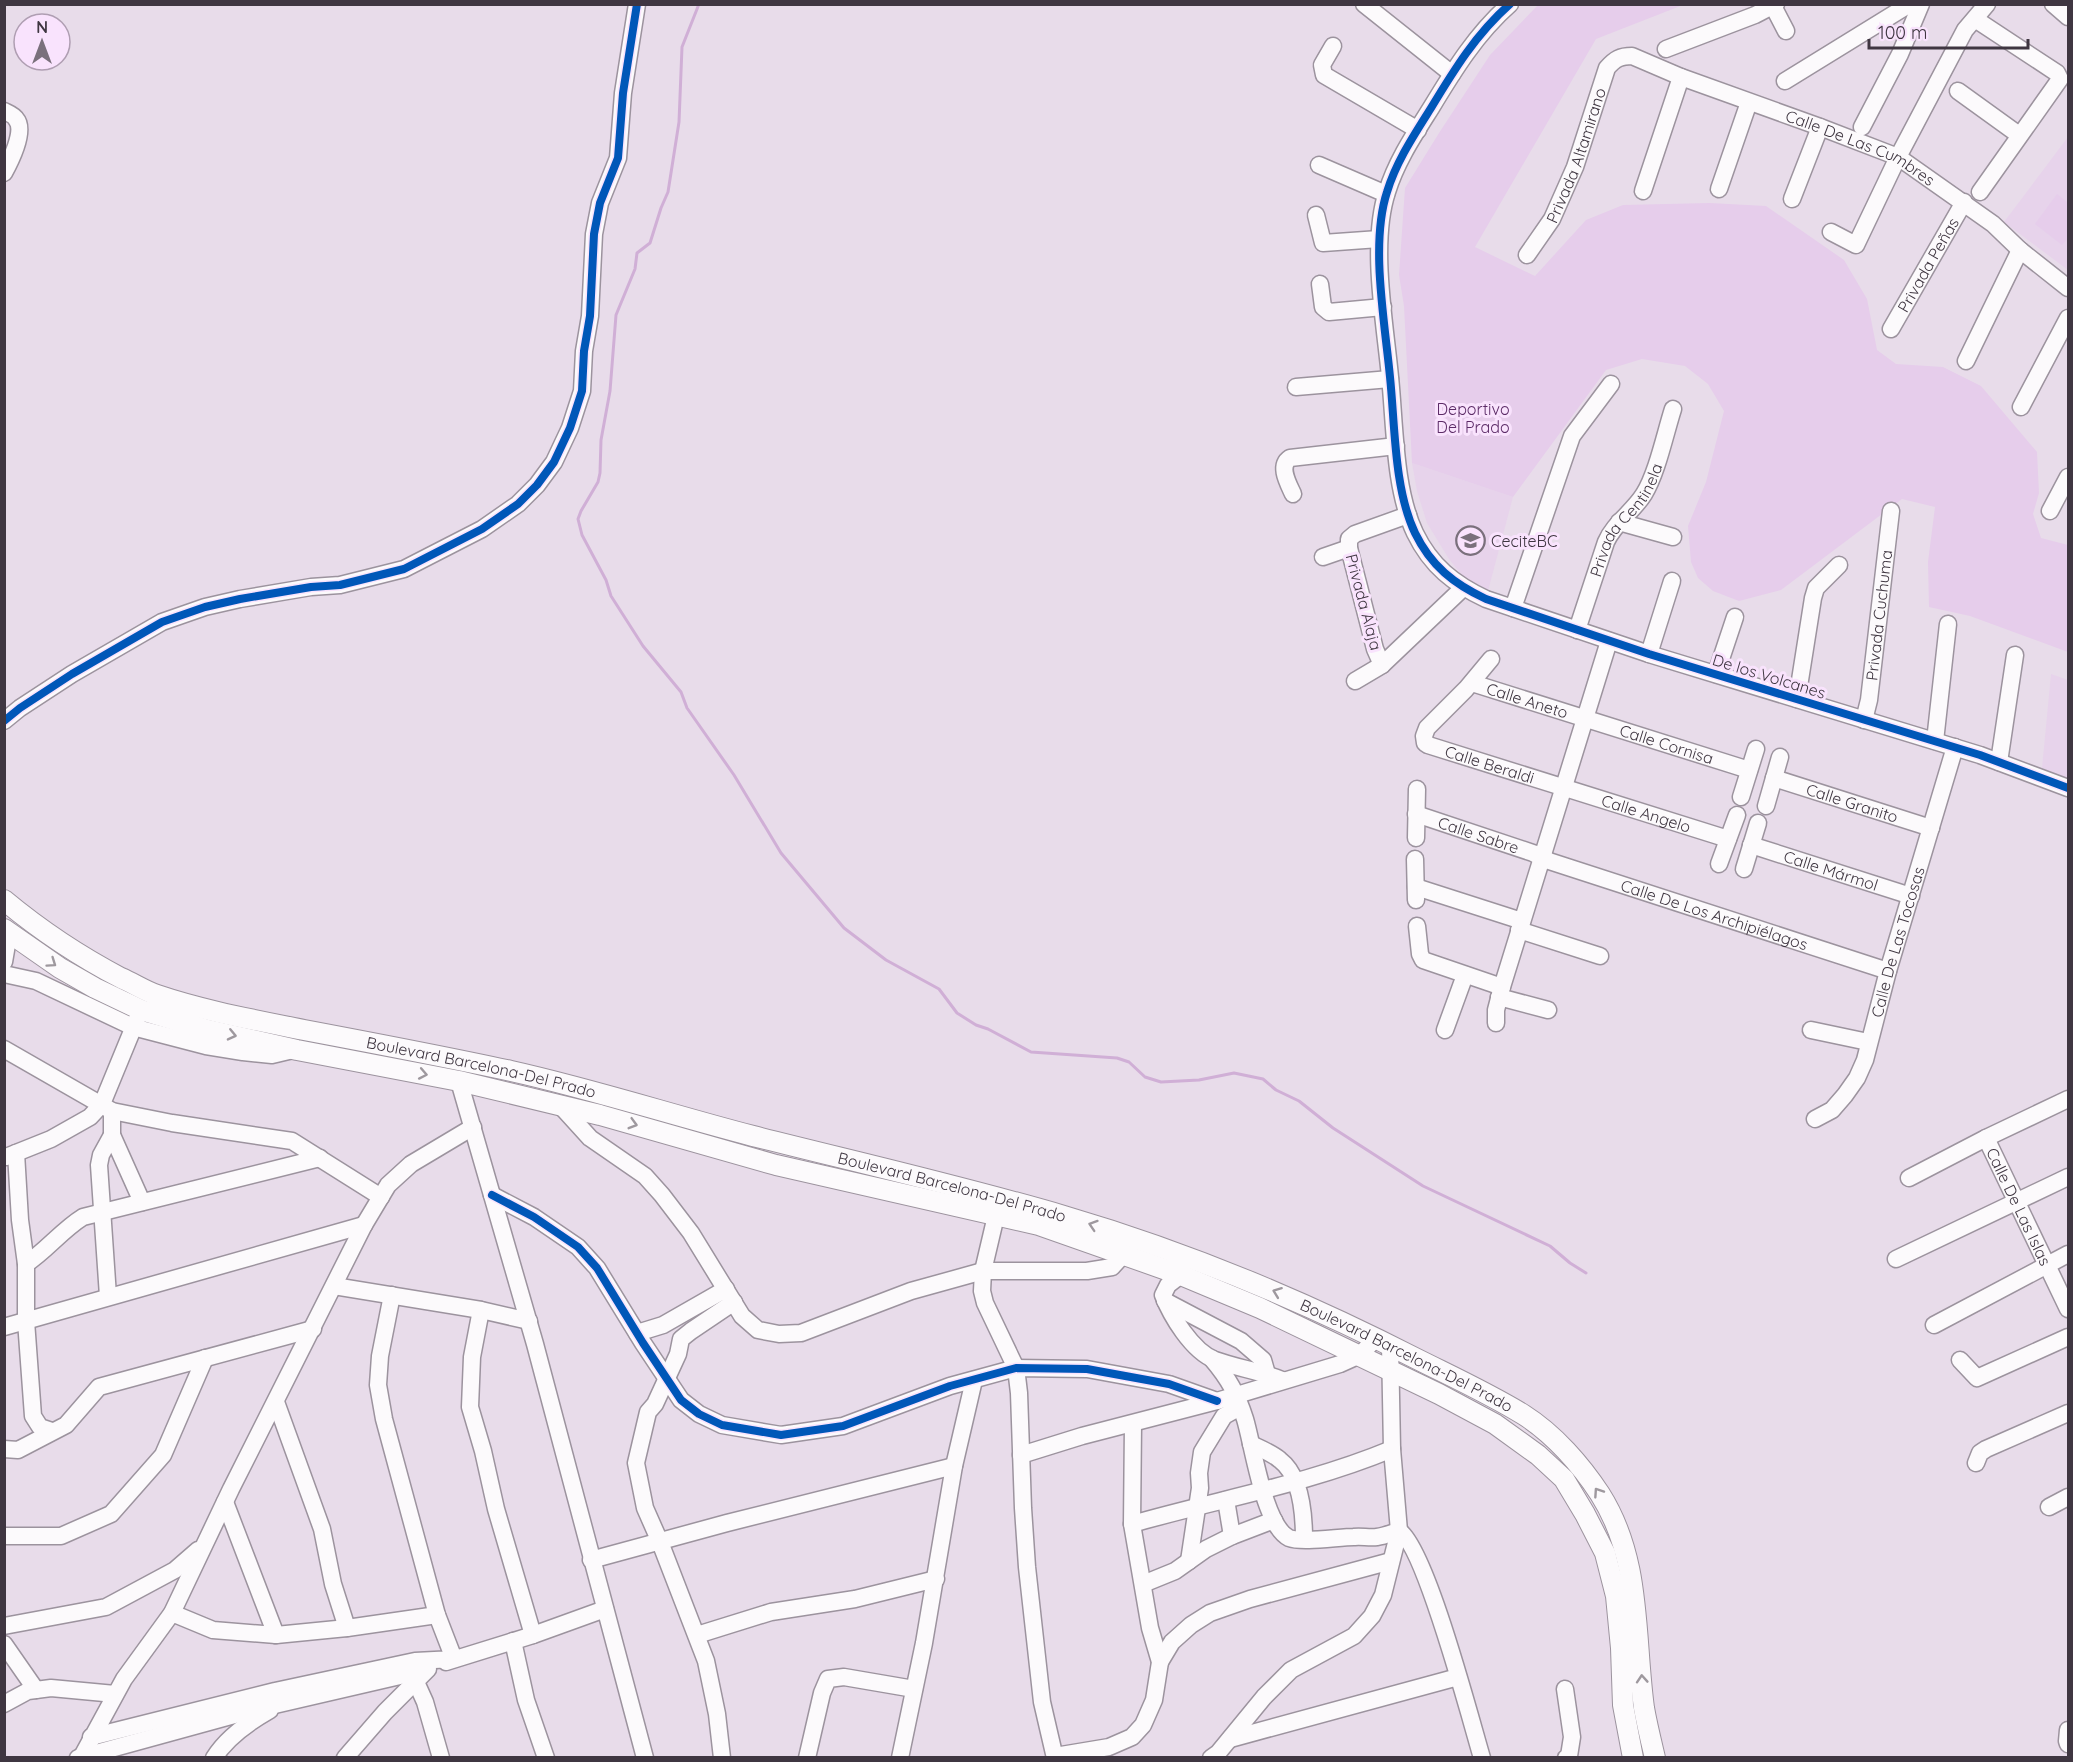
<svg xmlns="http://www.w3.org/2000/svg" width="2073" height="1762" font-family="Quicksand,sans-serif">
<style>
.built{fill:#e7d3eb}
.green{fill:#e6cdeb}
.lines{fill:none;stroke-linecap:round;stroke-linejoin:round}
.stream{stroke:#d0afd6;stroke-width:3}
.minor-casing{stroke:#9c939e;stroke-width:19}
.major-casing{stroke:#9c939e;stroke-width:22}
.minor{stroke:#fcfafc;stroke-width:16}
.major{stroke:#fcfafc;stroke-width:20}
.cycleway-casing{stroke:#f9e3fd;stroke-width:11}
.cycleway{stroke:#0057b8;stroke-width:8}
.oneway{stroke:#9e989e}
.labels{text-anchor:middle;dominant-baseline:central;stroke-width:6;stroke-linejoin:round;paint-order:stroke}
.street-label{font-size:16px;fill:#3f3641;stroke:#f9e3fd}
.park-label{font-size:16px;fill:#5c2b67;stroke:#f9e3fd}
.poi-label{font-size:16px;fill:#3f3641;stroke:#f9e3fd;text-anchor:start}
</style>
<rect width="100%" height="100%" fill="#e8dcea"/>
<g class="built">
<path d="M 2068,137 L 2068,270 L 2004,222 Z"/>
<path d="M 1412,463 L 1513,497 L 1488,591 L 1465,579 L 1449,559 L 1427,523 L 1417,491 Z"/>
<path d="M 2051,674 L 2068,680 L 2068,779 L 2042,768 Z"/>
</g>
<g class="green">
<path d="M 1538,5 L 1683,5 L 1596,39 L 1475,247 L 1535,276 L 1586,220 L 1623,205 L 1710,203 L 1766,206 L 1844,260 L 1867,299 L 1877,350 L 1896,364 L 1943,367 L 1981,386 L 2037,452 L 2039,493 L 2033,514 L 2041,538 L 2068,545 L 2068,652 L 1970,616 L 1929,607 L 1928,562 L 1935,507 L 1902,499 L 1781,590 L 1739,601 L 1713,591 L 1698,578 L 1691,562 L 1688,526 L 1706,482 L 1724,411 L 1708,384 L 1685,366 L 1642,359 L 1606,370 L 1513,497 L 1412,463 L 1404,306 L 1399,275 L 1405,188 L 1439,133 L 1490,55 Z"/>
<path d="M 2057,194 L 2068,203 L 2068,238 L 2062,245 L 2035,224 Z"/>
</g>
<g class="lines">
<path class="stream" d="M 699,4 L 682,47 L 679,122 L 668,192 L 661,208 L 650,243 L 637,253 L 635,269 L 616,315 L 610,391 L 601,440 L 600,473 L 598,482 L 581,511 L 578,519 L 582,535 L 606,580 L 611,596 L 643,646 L 681,692 L 687,708 L 734,775 L 781,853 L 844,928 L 886,960 L 939,989 L 957,1013 L 976,1025 L 988,1029 L 1031,1052 L 1117,1058 L 1129,1062 L 1145,1077 L 1161,1082 L 1199,1080 L 1234,1073 L 1263,1079 L 1276,1090 L 1299,1101 L 1333,1128 L 1423,1186 L 1550,1246 L 1570,1263 L 1586,1273"/>
<defs>
<g id="minor">
<path d="M 1364,4 L 1452,74"/>
<path d="M 1510,4 C 1476,34 1454,70 1431,108 C 1414,135 1396,162 1387,192 C 1370,244 1385,323 1390,377 C 1395,425 1394,489 1415,533 C 1431,566 1454,584 1486,599 L 1649,654 L 1980,755 L 2068,788"/>
<path d="M 2053,4 L 2068,17"/>
<path d="M 1773,6 L 1786,31"/>
<path d="M 1975,19 L 2057,73 L 2060,79 L 1980,192"/>
<path d="M 1333,46 L 1322,65 L 1324,75 L 1418,130"/>
<path d="M 1666,49 L 1755,15 L 1776,4"/>
<path d="M 1785,81 L 1910,4"/>
<path d="M 1958,91 L 2019,135"/>
<path d="M 4,111 C 8,113 14,115 16,119 C 26,130 10,162 4,173"/>
<path d="M 1862,127 L 1900,54 L 1921,4"/>
<path d="M 1319,165 L 1386,194"/>
<path d="M 1719,189 L 1749,102"/>
<path d="M 1643,191 L 1681,77"/>
<path d="M 1792,199 L 1820,127"/>
<path d="M 1316,215 L 1323,243 L 1379,239"/>
<path d="M 1831,232 L 1856,245 L 1898,157 L 1965,30 L 1987,4"/>
<path id="s1" d="M 1527,255 L 1552,219 L 1575,167 L 1607,68 C 1615,59 1620,56 1632,56 L 1681,77 L 1820,127 L 1898,157 L 1993,224 L 2020,250 L 2068,288"/>
<path d="M 1320,284 L 1323,307 L 1329,312 L 1383,307"/>
<path id="s2" d="M 1891,329 L 1964,202"/>
<path d="M 1966,361 L 2020,250"/>
<path d="M 1296,387 L 1390,379"/>
<path d="M 2021,407 L 2068,318"/>
<path d="M 1293,494 C 1288,483 1278,466 1290,458 L 1396,446"/>
<path d="M 2050,511 L 2068,477"/>
<path d="M 1619,522 L 1673,537"/>
<path d="M 1323,557 L 1349,548"/>
<path d="M 1513,608 L 1572,436 L 1611,384"/>
<path id="s3" d="M 1577,630 L 1606,542 C 1614,523 1633,512 1644,494 C 1657,473 1665,434 1673,409"/>
<path d="M 1649,654 L 1672,581"/>
<path id="s4" d="M 1491,659 L 1466,689 L 1427,728 L 1424,736 L 1425,743 L 1428,745 L 1728,839"/>
<path d="M 1382,665 L 1375,649 L 1349,548 L 1349,539 L 1355,534 L 1408,515"/>
<path d="M 1716,674 L 1735,617"/>
<path d="M 1355,681 L 1382,665 L 1463,588"/>
<path id="s5" d="M 1472,683 L 1749,770"/>
<path d="M 1797,699 L 1813,598 L 1816,588 L 1839,565"/>
<path id="s6" d="M 1864,720 L 1869,700 L 1891,511"/>
<path d="M 4,721 L 20,708 L 72,674 L 162,622 L 205,607 L 240,599 L 311,587 L 340,585 L 404,569 L 482,529 L 518,504 L 537,485 L 554,462 L 570,428 L 582,391 L 584,351 L 590,316 L 594,234 L 600,203 L 618,158 L 623,93 L 637,4"/>
<path d="M 1935,741 L 1948,624"/>
<path d="M 1999,762 L 2015,655"/>
<path id="s7" d="M 1774,778 L 1931,828"/>
<path d="M 1741,797 L 1756,749"/>
<path d="M 1766,806 L 1780,757"/>
<path id="s8" d="M 1416,814 L 1533,853 L 1549,861 L 1888,971"/>
<path d="M 1416,838 L 1417,789"/>
<path id="s9" d="M 1751,845 L 1911,896"/>
<path d="M 1415,859 L 1416,900"/>
<path d="M 1719,864 L 1737,815"/>
<path d="M 1744,869 L 1758,823"/>
<path d="M 1416,887 L 1522,921"/>
<path d="M 1417,926 L 1420,954 L 1423,960 L 1502,987"/>
<path d="M 1519,930 L 1600,956"/>
<path d="M 4,962 L 9,933"/>
<path d="M 4,974 L 36,981 L 133,1027 L 206,1046 L 243,1052 L 272,1055 L 293,1050"/>
<path d="M 1499,997 L 1548,1010"/>
<path d="M 1496,1023 L 1496,1010 L 1502,987 L 1609,641"/>
<path d="M 1445,1030 L 1465,975"/>
<path d="M 1811,1030 L 1868,1042"/>
<path d="M 4,1049 L 112,1111 L 172,1123 L 292,1141 L 381,1197"/>
<path d="M 459,1081 L 535,1344 L 645,1758"/>
<path d="M 560,1105 L 590,1138 L 645,1176 L 662,1195 L 691,1233 L 742,1316 L 758,1330 L 779,1334 L 801,1333 L 911,1291 L 983,1271 L 1087,1271 L 1112,1267 L 1123,1255"/>
<path d="M 112,1111 L 112,1135 L 142,1202"/>
<path id="s10" d="M 1815,1119 L 1832,1110 L 1845,1095 L 1857,1078 L 1865,1060 L 1888,971 L 1955,747"/>
<path id="s11" d="M 1986,1138 L 2068,1309"/>
<path d="M 16,1153 L 20,1220 L 26,1264 L 26,1321 L 33,1416 L 40,1427 L 52,1431"/>
<path d="M 6,1157 L 51,1139 L 90,1117 L 102,1104 L 137,1019"/>
<path d="M 1909,1178 L 1986,1138 L 2068,1099"/>
<path d="M 492,1195 L 534,1217 L 578,1247 L 597,1268 L 643,1343 L 681,1400 L 699,1414 L 722,1425 L 781,1435 L 843,1426 L 950,1386 L 1016,1368 L 1087,1369 L 1169,1384 L 1217,1401"/>
<path d="M 999,1203 L 983,1271 L 982,1291 L 985,1303 L 1016,1368 L 1019,1393 L 1023,1508 L 1027,1567 L 1042,1702 L 1055,1758"/>
<path d="M 1896,1259 L 2068,1177"/>
<path d="M 26,1264 C 47,1250 62,1230 83,1217 L 320,1158"/>
<path d="M 1181,1275 L 1168,1285 L 1163,1295 C 1171,1316 1192,1351 1215,1360 C 1237,1368 1260,1371 1282,1380"/>
<path d="M 334,1286 L 481,1310 L 529,1321"/>
<path d="M 108,1296 L 99,1165 L 101,1155 L 112,1135"/>
<path d="M 1165,1301 L 1241,1341 L 1263,1360 L 1267,1374"/>
<path d="M 481,1310 L 472,1357 L 470,1407 L 483,1451 L 496,1509 L 533,1635"/>
<path d="M 1934,1325 L 2068,1254"/>
<path d="M 4,1327 L 364,1225"/>
<path d="M 637,1333 L 663,1325 L 726,1289"/>
<path d="M 1212,1359 C 1229,1379 1237,1394 1245,1419 C 1253,1445 1264,1526 1289,1538 C 1302,1543 1339,1537 1354,1537 C 1361,1536 1369,1538 1377,1537 C 1384,1536 1392,1533 1399,1531 C 1425,1545 1471,1721 1482,1758"/>
<path d="M 1960,1360 L 1977,1378 L 2068,1337"/>
<path d="M 276,1402 L 322,1529 L 333,1584 L 347,1628"/>
<path d="M 1251,1444 C 1261,1449 1272,1453 1280,1460 C 1301,1476 1304,1514 1304,1539"/>
<path d="M 4,1449 L 18,1450 L 66,1425 L 99,1387 L 313,1329"/>
<path d="M 1021,1455 L 1082,1436 L 1217,1401 L 1340,1364 L 1360,1355 L 1376,1338"/>
<path d="M 1976,1463 L 1980,1453 L 1986,1449 L 2068,1413"/>
<path d="M 1226,1500 L 1232,1536"/>
<path d="M 225,1502 L 276,1635"/>
<path d="M 2049,1507 L 2068,1497"/>
<path d="M 1132,1524 C 1219,1499 1308,1484 1392,1449"/>
<path d="M 4,1536 L 61,1536 L 111,1514 L 163,1455 L 205,1358"/>
<path d="M 591,1560 L 727,1523 L 954,1466"/>
<path d="M 1189,1561 L 1200,1488 L 1199,1473 L 1202,1452 L 1224,1416 L 1240,1407"/>
<path d="M 1143,1584 L 1175,1571 L 1206,1549 L 1232,1536 L 1274,1520"/>
<path d="M 172,1613 L 213,1630 L 276,1635 L 347,1628 L 437,1615"/>
<path d="M 4,1626 L 106,1607 L 175,1570 L 198,1550"/>
<path d="M 697,1635 L 771,1612 L 855,1599 L 936,1579"/>
<path d="M 513,1641 L 526,1700 L 546,1758"/>
<path d="M 4,1644 L 36,1690"/>
<path d="M 446,1662 L 533,1635 L 605,1609"/>
<path d="M 1160,1662 L 1172,1642 L 1191,1625 L 1210,1613 L 1250,1599 L 1391,1561"/>
<path d="M 416,1682 L 425,1702 L 441,1758"/>
<path d="M 1565,1689 L 1572,1737 L 1569,1756 L 1566,1758"/>
<path d="M 4,1704 L 28,1691 L 51,1688 L 115,1694"/>
<path d="M 2068,1730 L 2067,1741 L 2068,1744"/>
<path d="M 91,1737 L 275,1691 L 415,1661 L 454,1659 L 437,1615 L 384,1419 L 378,1385 L 380,1356 L 392,1295"/>
<path d="M 1230,1739 L 1458,1677"/>
<path d="M 1055,1756 L 1109,1747 L 1132,1737 L 1143,1725 L 1154,1700 L 1160,1662 L 1150,1628 L 1132,1524 L 1133,1424"/>
<path d="M 78,1758 L 249,1711 L 413,1673"/>
<path d="M 81,1758 L 124,1679 L 172,1613 L 231,1489 L 364,1225 L 388,1185 L 411,1164 L 473,1127"/>
<path d="M 214,1758 C 227,1737 249,1722 270,1710"/>
<path d="M 345,1758 L 385,1712 L 428,1669"/>
<path d="M 722,1758 L 717,1714 L 706,1661 L 660,1542 L 645,1508 L 636,1463 L 648,1412 L 655,1404 L 678,1354 L 681,1339 L 691,1331 L 734,1302"/>
<path d="M 807,1758 L 822,1693 L 828,1679 L 844,1677 L 914,1689"/>
<path d="M 900,1758 L 924,1643 L 954,1466 L 974,1380"/>
<path d="M 1211,1758 L 1218,1753 L 1264,1697 L 1291,1670 L 1354,1636 L 1372,1616 L 1383,1595 L 1399,1531 L 1392,1449 L 1390,1345"/>
</g>
<g id="major">
<path id="s12" d="M 4,900 C 40,930 79,956 121,978 C 133,983 145,991 157,995 C 204,1011 255,1020 304,1030 C 373,1043 442,1056 511,1071 C 592,1089 672,1115 753,1136 C 856,1162 962,1186 1064,1216 C 1187,1252 1304,1301 1417,1359 C 1453,1377 1490,1394 1524,1415 C 1554,1434 1581,1465 1600,1494 C 1642,1560 1634,1635 1644,1708 C 1647,1725 1651,1741 1655,1758"/>
<path d="M 4,929 L 60,968 L 95,988 L 141,1010 L 208,1030 L 297,1050 L 459,1081 L 600,1115 L 776,1165 L 1039,1225 L 1181,1275 L 1260,1308 L 1439,1394 L 1495,1424 L 1538,1455 L 1564,1479 L 1585,1514 L 1605,1553 L 1616,1596 L 1621,1648 L 1623,1705 L 1633,1758"/>
</g>
</defs>
<use href="#minor" class="minor-casing"/>
<use href="#major" class="major-casing"/>
<use href="#minor" class="minor"/>
<use href="#major" class="major"/>
<defs>
<g id="cycleway">
<path d="M 1510,4 C 1476,34 1454,70 1431,108 C 1414,135 1396,162 1387,192 C 1370,244 1385,323 1390,377 C 1395,425 1394,489 1415,533 C 1431,566 1454,584 1486,599 L 1649,654 L 1980,755 L 2068,788"/>
<path d="M 4,721 L 20,708 L 72,674 L 162,622 L 205,607 L 240,599 L 311,587 L 340,585 L 404,569 L 482,529 L 518,504 L 537,485 L 554,462 L 570,428 L 582,391 L 584,351 L 590,316 L 594,234 L 600,203 L 618,158 L 623,93 L 637,4"/>
<path d="M 492,1195 L 534,1217 L 578,1247 L 597,1268 L 643,1343 L 681,1400 L 699,1414 L 722,1425 L 781,1435 L 843,1426 L 950,1386 L 1016,1368 L 1087,1369 L 1169,1384 L 1217,1401"/>
</g>
</defs>
<use href="#cycleway" class="cycleway-casing"/>
<use href="#cycleway" class="cycleway"/>
</g>
<defs><path id="oneway-chevron" d="M-2-3.5L2.5 0L-2 3.5" fill="none" stroke-width="1.6" stroke-linecap="round" stroke-linejoin="round" transform="scale(1.5)"/></defs>
<g class="oneway">
<use href="#oneway-chevron" transform="translate(52 963) rotate(35)"/>
<use href="#oneway-chevron" transform="translate(232 1035) rotate(13)"/>
<use href="#oneway-chevron" transform="translate(423 1074) rotate(11)"/>
<use href="#oneway-chevron" transform="translate(633 1124) rotate(16)"/>
<use href="#oneway-chevron" transform="translate(1093 1225) rotate(-162)"/>
<use href="#oneway-chevron" transform="translate(1277 1292) rotate(-159)"/>
<use href="#oneway-chevron" transform="translate(1598 1492) rotate(-124)"/>
<use href="#oneway-chevron" transform="translate(1642 1679) rotate(-94)"/>
</g>
<defs>
<symbol id="school-ring" viewBox="-11 -11 22 22"><circle r="9.5" fill="#f9e3fd" stroke="#7a707c" stroke-width="1.5"/><path d="M0-5L7-2L0 1L-7-2ZM-4 1L0 2.5L4 1V4Q0 6-4 4Z" fill="#7a707c"/></symbol>
</defs>
<g fill-rule="evenodd">
<use href="#school-ring" x="1454" y="524" width="33" height="33"/>
</g>
<g class="labels">
<g class="street-label">
<text stroke="none"><textPath href="#s1" startOffset="480">Calle De Las Cumbres</textPath></text>
<text stroke="none"><textPath href="#s1" startOffset="112">Privada Altamirano</textPath></text>
<text stroke="none"><textPath href="#s2" startOffset="74">Privada Peñas</textPath></text>
<text stroke="none"><textPath href="#s3" startOffset="122">Privada Centinela</textPath></text>
<text transform="translate(1364 602) rotate(75)">Privada Alaja</text>
<text stroke="none"><textPath href="#s6" startOffset="106">Privada Cuchuma</textPath></text>
<text transform="translate(1769 676) rotate(17)">De los Volcanes</text>
<text stroke="none"><textPath href="#s5" startOffset="58">Calle Aneto</textPath></text>
<text stroke="none"><textPath href="#s5" startOffset="204">Calle Cornisa</textPath></text>
<text stroke="none"><textPath href="#s4" startOffset="178">Calle Beraldi</textPath></text>
<text stroke="none"><textPath href="#s7" startOffset="82">Calle Granito</textPath></text>
<text stroke="none"><textPath href="#s4" startOffset="342">Calle Angelo</textPath></text>
<text stroke="none"><textPath href="#s8" startOffset="66">Calle Sabre</textPath></text>
<text stroke="none"><textPath href="#s9" startOffset="84">Calle Mármol</textPath></text>
<text stroke="none"><textPath href="#s8" startOffset="315">Calle De Los Archipiélagos</textPath></text>
<text stroke="none"><textPath href="#s10" startOffset="202">Calle De Las Tocosas</textPath></text>
<text stroke="none"><textPath href="#s12" startOffset="513">Boulevard Barcelona-Del Prado</textPath></text>
<text stroke="none"><textPath href="#s12" startOffset="999">Boulevard Barcelona-Del Prado</textPath></text>
<text stroke="none"><textPath href="#s11" startOffset="76">Calle De Las Islas</textPath></text>
<text stroke="none"><textPath href="#s12" startOffset="1485">Boulevard Barcelona-Del Prado</textPath></text>
</g>
<g class="park-label">
<text x="1473" y="409">Deportivo<tspan x="1473" dy="18">Del Prado</tspan></text>
</g>
<g class="poi-label">
<text x="1491" y="541">CeciteBC</text>
</g>
</g>
<rect width="2073" height="1762" fill="none" stroke="#3f3641" stroke-width="12"/>
<g transform="translate(42 42)"><circle r="28" fill="#f9e3fd" stroke="#af9eb2" stroke-width="1.5"/>
<path d="M0-4.5L10 22L0 15L-10 22Z" fill="#7a707c"/>
<text y="-9" font-size="16" font-weight="bold" text-anchor="middle" fill="#3f3641">N</text>
</g>
<path d="M1869 39v9h159v-9" fill="none" stroke="#3f3641" stroke-width="3"/>
<text x="1878" y="39" font-size="18" fill="#3f3641" stroke="#f9e3fd" stroke-width="4.5" paint-order="stroke">100 m</text>
</svg>
